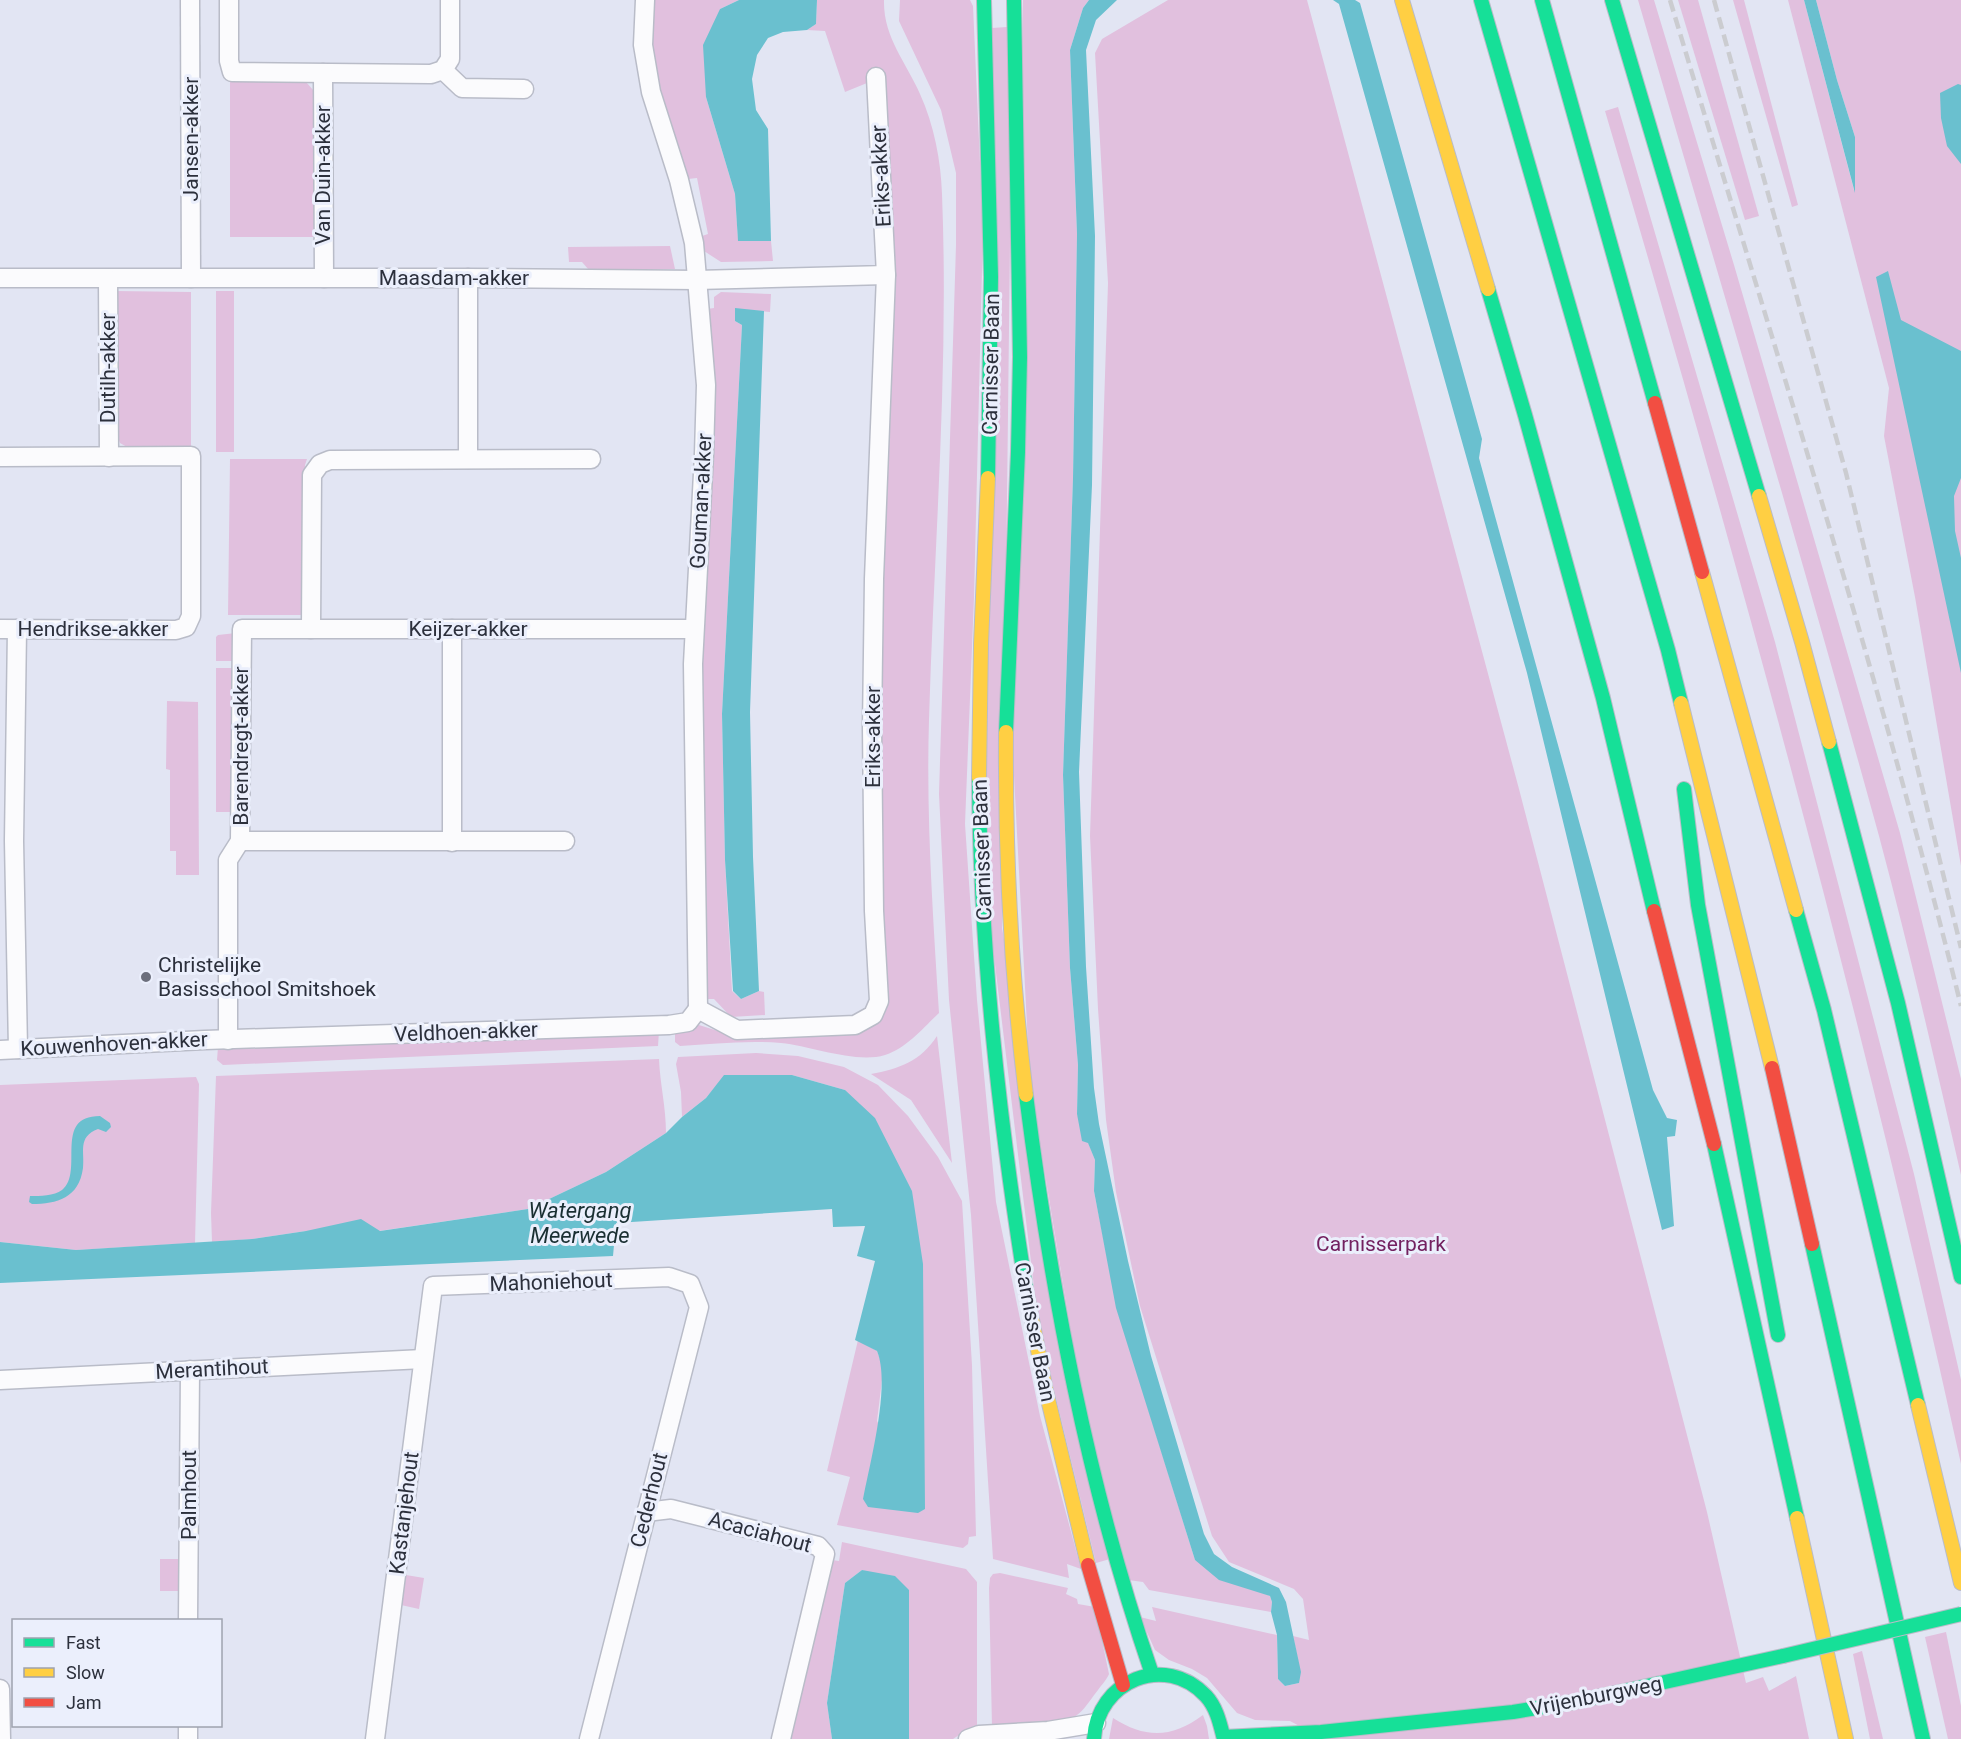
<svg xmlns="http://www.w3.org/2000/svg" width="1961" height="1739" font-family="Roboto,sans-serif">
<style>
.green{fill:#e1c0de}
.water{fill:#6ac0cf}
.lines{fill:none;stroke-linecap:round;stroke-linejoin:round}
.street-casing{stroke:#b9bcc8;stroke-width:21}
.fast-casing{stroke:#b9bcc8;stroke-width:16}
.slow-casing{stroke:#b9bcc8;stroke-width:16}
.jam-casing{stroke:#b9bcc8;stroke-width:16}
.street{stroke:#fbfbfd;stroke-width:18}
.fast{stroke:#16e098;stroke-width:14}
.slow{stroke:#ffcf43;stroke-width:14}
.jam{stroke:#f24e42;stroke-width:14}
.rail{stroke:#cbccd0;stroke-width:4.5;stroke-dasharray:12 6;stroke-linecap:butt}
.fast-bridge-casing{stroke:#b9bcc8;stroke-width:16;stroke-linecap:butt}
.fast-bridge{stroke:#16e098;stroke-width:14}
.poi-dot{fill:#6c6f7c;stroke:#ebeffc;stroke-width:2}
.labels{text-anchor:middle;dominant-baseline:central;stroke-width:6;stroke-linejoin:round;paint-order:stroke}
.street-label{font-size:21px;fill:#2c303c;stroke:#ebeffc}
.poi-label{font-size:21px;fill:#2c303c;stroke:#ebeffc;text-anchor:start}
.park-label{font-size:21px;fill:#732160;stroke:#ebeffc}
.water-label{font-size:22px;font-style:italic;fill:#1a2f32;stroke:#ebeffc}
</style>
<rect width="100%" height="100%" fill="#e2e5f3"/>
<g class="green">
<path d="M 650,0 L 739,0 L 720,9 L 706,97 L 735,194 L 738,240 L 771,241 L 773,261 L 721,262 L 704,251 L 702,236 L 708,234 L 697,178 L 688,179 L 682,174 L 652,79 Z"/>
<path d="M 817,0 L 884,0 C 883,37 906,62 920,94 C 934,125 941,161 942,194 C 949,370 934,545 929,720 C 926,817 933,916 939,1013 C 923,1028 907,1048 885,1055 C 856,1064 812,1046 781,1043 C 747,1040 713,1044 680,1046 L 675,1042 L 675,1032 L 699,1025 L 737,1037 L 862,1031 C 877,1026 883,1021 888,1005 L 877,888 L 879,70 L 869,71 L 867,83 L 845,92 L 825,31 L 807,30 L 816,24 Z"/>
<path d="M 900,0 L 970,0 L 973,6 L 983,230 L 974,598 L 965,824 L 977,1000 L 996,1202 L 1040,1416 L 1081,1569 L 1067,1564 L 1069,1578 L 993,1559 L 971,1215 L 949,1000 L 939,794 L 956,245 L 956,173 L 941,110 L 899,21 Z"/>
<path d="M 1023,0 L 1089,0 L 1083,8 L 1070,50 L 1077,234 L 1073,478 L 1063,775 L 1070,968 L 1078,1065 L 1077,1114 L 1095,1160 L 1094,1191 L 1117,1308 L 1195,1560 L 1270,1596 L 1272,1602 L 1271,1612 L 1149,1590 L 1143,1582 L 1128,1580 L 1080,1387 L 1030,1083 L 1011,718 Z"/>
<path d="M 1168,0 L 1307,0 L 1519,789 L 1707,1512 L 1746,1683 L 1763,1677 L 1769,1691 L 1796,1676 L 1809,1739 L 1324,1739 L 1290,1721 L 1255,1720 L 1237,1713 L 1207,1678 L 1192,1669 L 1169,1660 L 1155,1650 L 1140,1617 L 1156,1621 L 1152,1607 L 1277,1635 L 1278,1679 L 1285,1686 L 1299,1683 L 1299,1665 L 1293,1636 L 1309,1640 L 1303,1599 L 1294,1589 L 1229,1562 L 1212,1536 L 1140,1306 L 1116,1192 L 1106,1120 L 1098,1009 L 1090,836 L 1108,283 L 1095,53 L 1102,39 Z"/>
<path d="M 1638,0 L 1654,0 L 1734,265 L 1900,833 L 1961,1079 L 1961,1175 C 1935,1062 1909,948 1879,836 C 1802,556 1719,278 1638,0 Z"/>
<path d="M 1678,0 L 1698,0 L 1759,216 L 1745,220 Z"/>
<path d="M 1733,0 L 1744,0 L 1798,205 L 1792,207 Z"/>
<path d="M 1788,0 L 1804,0 L 1854,190 L 1855,137 L 1837,80 L 1816,0 L 1961,0 L 1961,866 L 1915,597 L 1884,436 L 1889,388 Z"/>
<path d="M 1007,27 L 1011,158 L 1002,928 L 1110,1559 L 1096,1563 L 1039,1328 L 986,890 L 992,28 Z"/>
<path d="M 230,82 L 306,82 L 314,91 L 315,237 L 230,237 Z"/>
<path d="M 1618,107 L 1775,642 L 1914,1174 L 1961,1380 L 1961,1464 C 1861,1008 1737,558 1605,111 Z"/>
<path d="M 670,246 L 675,269 L 589,270 L 582,262 L 569,262 L 568,247 Z"/>
<path d="M 115,291 L 191,292 L 191,446 L 127,447 L 120,443 L 116,433 Z"/>
<rect x="216" y="291" width="18" height="161"/>
<path d="M 721,292 L 771,294 L 770,312 L 735,309 L 735,321 L 742,325 L 722,714 L 725,860 L 732,991 L 741,999 L 759,991 L 764,992 L 765,1015 L 731,1017 L 714,999 L 707,999 L 702,657 L 707,309 L 714,308 L 714,297 Z"/>
<path d="M 230,459 L 307,459 L 305,465 L 304,615 L 228,615 Z"/>
<path d="M 236,633 L 237,661 L 216,661 L 216,637 L 218,635 Z"/>
<rect x="216" y="668" width="21" height="144"/>
<path d="M 167,701 L 198,702 L 199,875 L 176,875 L 176,851 L 170,851 L 170,770 L 166,769 Z"/>
<path d="M 659,1031 L 658,1046 L 223,1065 L 217,1060 L 218,1047 L 221,1045 L 238,1049 Z"/>
<path d="M 937,1036 L 952,1163 L 911,1100 L 871,1074 C 899,1069 921,1061 937,1036 Z"/>
<path d="M 756,1053 L 798,1056 L 844,1067 L 878,1085 L 908,1116 L 938,1157 L 962,1201 L 972,1365 L 976,1536 L 969,1537 L 968,1544 L 963,1548 L 837,1525 L 850,1477 L 827,1471 L 858,1340 L 877,1351 L 881,1362 L 883,1372 L 877,1421 L 925,1508 L 845,1090 L 792,1075 L 725,1075 L 706,1098 L 682,1117 L 681,1092 L 676,1064 L 678,1057 Z"/>
<path d="M 659,1059 C 660,1084 666,1107 666,1133 L 606,1172 L 528,1209 L 379,1231 L 306,1231 L 252,1239 L 212,1242 L 211,1213 L 216,1076 Z"/>
<path d="M 196,1077 L 199,1084 L 195,1243 L 76,1250 L 0,1242 L 0,1085 Z"/>
<path d="M 842,1542 L 966,1569 L 977,1582 L 977,1729 L 962,1733 L 953,1739 L 909,1739 L 909,1590 L 862,1570 L 845,1583 L 827,1703 L 832,1739 L 789,1739 L 832,1560 L 839,1561 Z"/>
<rect x="160" y="1559" width="24" height="32"/>
<path d="M 1000,1573 L 1068,1588 L 1066,1594 L 1077,1599 L 1078,1604 L 1095,1607 L 1109,1674 C 1106,1681 1102,1684 1098,1690 C 1085,1706 1083,1716 1061,1722 L 992,1727 L 989,1588 L 990,1578 L 993,1574 Z"/>
<path d="M 406,1575 L 424,1578 L 419,1609 L 401,1605 Z"/>
<path d="M 1946,1632 L 1961,1706 L 1961,1739 L 1948,1739 L 1925,1637 Z"/>
<path d="M 1862,1651 L 1883,1739 L 1870,1739 L 1853,1654 Z"/>
<path d="M 1203,1715 L 1207,1726 L 1209,1739 L 1109,1739 L 1113,1718 C 1146,1739 1172,1738 1203,1715 Z"/>
</g>
<g class="water">
<path d="M 739,0 L 817,0 L 816,24 L 807,30 L 783,32 L 768,38 L 757,55 L 752,79 L 756,110 L 768,129 L 771,241 L 738,241 L 735,194 L 706,97 L 703,45 L 720,9 Z"/>
<path d="M 1089,0 L 1117,0 L 1096,20 L 1086,50 L 1095,236 L 1092,485 L 1079,772 L 1086,967 L 1094,1088 L 1099,1124 L 1128,1261 L 1151,1356 L 1204,1534 L 1214,1554 L 1232,1567 L 1279,1588 L 1286,1602 L 1301,1672 L 1299,1683 L 1285,1686 L 1278,1679 L 1277,1635 L 1271,1612 L 1272,1602 L 1270,1596 L 1219,1580 L 1195,1560 L 1116,1308 L 1094,1191 L 1095,1160 L 1088,1143 L 1082,1141 L 1077,1114 L 1078,1065 L 1070,968 L 1063,775 L 1073,478 L 1077,234 L 1070,50 L 1083,8 Z"/>
<path d="M 1333,0 L 1355,0 L 1360,3 L 1482,439 L 1479,458 L 1653,1090 L 1667,1118 L 1677,1120 L 1675,1136 L 1667,1137 L 1674,1226 L 1662,1230 L 1527,673 L 1339,4 Z"/>
<path d="M 1804,0 L 1816,0 L 1837,80 L 1855,137 L 1855,193 Z"/>
<path d="M 1958,84 L 1961,85 L 1961,164 L 1947,146 L 1941,118 L 1940,93 Z"/>
<path d="M 1888,271 L 1901,320 L 1961,351 L 1961,478 L 1954,496 L 1955,531 L 1961,558 L 1961,673 L 1876,277 Z"/>
<path d="M 735,308 L 764,311 L 750,712 L 753,857 L 759,991 L 741,999 L 733,991 L 725,860 L 722,714 L 742,325 L 735,321 Z"/>
<path d="M 724,1075 L 792,1075 L 845,1090 L 875,1118 L 912,1191 L 923,1264 L 925,1509 L 918,1513 L 868,1507 L 863,1499 C 870,1462 891,1385 877,1351 L 855,1340 L 875,1261 L 857,1256 L 865,1226 L 833,1227 L 832,1209 L 616,1223 L 613,1256 L 0,1283 L 0,1242 L 76,1250 L 252,1239 L 306,1231 L 361,1219 L 380,1231 L 528,1209 L 606,1172 L 666,1133 L 682,1117 L 706,1098 Z"/>
<path d="M 100,1116 L 110,1123 L 111,1127 L 106,1132 L 98,1129 C 77,1137 85,1152 83,1168 C 79,1198 57,1204 32,1204 L 29,1202 L 30,1196 C 40,1196 54,1196 62,1190 C 85,1172 52,1116 100,1116 Z"/>
<path d="M 862,1570 L 895,1576 L 909,1590 L 909,1739 L 832,1739 L 827,1703 L 845,1583 Z"/>
</g>
<g class="lines">
<defs>
<g id="street">
<path d="M 190,0 L 191,278"/>
<path d="M 229,0 L 229,61 L 232,72 L 431,74 L 443,70 L 450,59 L 450,0"/>
<path d="M 645,0 L 643,45 L 651,92 L 679,180 L 694,243 L 706,385 L 704,454 L 693,664 L 698,1009"/>
<path d="M 443,70 L 462,88 L 524,89"/>
<path d="M 323,73 L 324,278"/>
<path d="M 0,278 L 468,278 L 697,280 L 886,275 L 876,77"/>
<path d="M 108,279 L 109,457"/>
<path d="M 0,457 L 191,456 L 191,616 L 186,627 L 176,630 L 0,629"/>
<path d="M 468,459 L 468,278"/>
<path d="M 17,629 L 14,841 L 18,1049"/>
<path d="M 311,629 L 312,475 L 320,464 L 330,460 L 591,459"/>
<path d="M 452,629 L 452,842"/>
<path d="M 240,841 L 565,841"/>
<path d="M 698,1009 L 737,1030 L 855,1025 L 873,1015 L 879,1001 L 874,911 L 872,727 L 874,579 L 886,275"/>
<path d="M 228,1040 L 228,860 L 240,841 L 242,629 L 694,629"/>
<path d="M 0,1050 L 205,1040 L 669,1025 L 688,1022 L 698,1009"/>
<path d="M 0,1380 L 423,1359"/>
<path d="M 646,1512 L 671,1509 L 818,1546 L 825,1554 L 781,1739"/>
<path d="M 188,1620 L 190,1370"/>
<path d="M 0,1689 L 1,1739"/>
<path d="M 188,1739 L 188,1726"/>
<path d="M 375,1739 L 433,1286 L 669,1277 L 690,1284 L 699,1307 L 589,1739"/>
<path d="M 968,1739 L 979,1735 L 1048,1731 L 1096,1723"/>
</g>
<g id="fast">
<path d="M 984,0 L 991,277 L 988,478"/>
<path d="M 1481,0 L 1668,650 L 1681,703"/>
<path d="M 1542,0 L 1655,403"/>
<path d="M 1612,0 L 1759,496"/>
<path d="M 1488,289 L 1525,415 L 1603,698 L 1654,911"/>
<path d="M 1006,732 L 1018,452 L 1020,357 L 1014,0"/>
<path d="M 1829,742 L 1898,1003 L 1961,1277"/>
<path d="M 979,778 C 980,950 999,1119 1026,1289"/>
<path d="M 1684,789 L 1698,905 L 1778,1335"/>
<path d="M 1796,910 L 1824,1010 L 1918,1405"/>
<path d="M 1026,1095 C 1051,1291 1088,1487 1152,1674"/>
<path d="M 1714,1144 L 1797,1518"/>
<path d="M 1812,1244 L 1923,1739"/>
<path d="M 1224,1737 L 1321,1732 L 1513,1712 L 1574,1702 L 1783,1656"/>
<path d="M 1094,1739 C 1097,1681 1165,1652 1206,1696 C 1217,1708 1220,1724 1224,1739"/>
</g>
<g id="slow">
<path d="M 1402,0 L 1488,289"/>
<path d="M 1759,496 L 1802,642 L 1829,742"/>
<path d="M 1702,572 L 1796,910"/>
<path d="M 1681,703 L 1772,1068"/>
<path d="M 1006,732 C 1005,853 1011,975 1026,1095"/>
<path d="M 979,778 L 981,644 L 988,478"/>
<path d="M 1026,1289 L 1046,1391 L 1088,1565"/>
<path d="M 1918,1405 L 1961,1583"/>
<path d="M 1797,1518 L 1846,1739"/>
</g>
<g id="jam">
<path d="M 1655,403 L 1702,572"/>
<path d="M 1654,911 L 1714,1144"/>
<path d="M 1772,1068 L 1812,1244"/>
<path d="M 1088,1565 L 1123,1685"/>
</g>
</defs>
<use href="#street" class="street-casing"/>
<use href="#fast" class="fast-casing"/>
<use href="#slow" class="slow-casing"/>
<use href="#jam" class="jam-casing"/>
<use href="#street" class="street"/>
<use href="#fast" class="fast"/>
<use href="#slow" class="slow"/>
<use href="#jam" class="jam"/>
<g class="rail">
<path d="M 1670,0 C 1770,334 1877,667 1961,1006"/>
<path d="M 1714,0 L 1846,473 L 1961,948"/>
</g>
<defs>
<path id="fast-bridge" d="M 1783,1656 L 1961,1614"/>
</defs>
<use href="#fast-bridge" class="fast-bridge-casing"/>
<use href="#fast-bridge" class="fast-bridge"/>
</g>
<circle class="poi-dot" cx="146" cy="977" r="6"/>
<g class="labels">
<g class="street-label">
<text transform="translate(191 139) rotate(-90)">Jansen-akker</text>
<text transform="translate(323 175) rotate(-90)">Van Duin-akker</text>
<text transform="translate(881 176) rotate(-93)">Eriks-akker</text>
<text x="454" y="278">Maasdam-akker</text>
<text transform="translate(991 364) rotate(-89)">Carnisser Baan</text>
<text transform="translate(108 368) rotate(-90)">Dutilh-akker</text>
<text transform="translate(701 501) rotate(-87)">Gouman-akker</text>
<text x="93" y="629">Hendrikse-akker</text>
<text x="468" y="629">Keijzer-akker</text>
<text transform="translate(873 737) rotate(-90)">Eriks-akker</text>
<text transform="translate(241 746) rotate(-90)">Barendregt-akker</text>
<text transform="translate(982 850) rotate(-92)">Carnisser Baan</text>
<text transform="translate(466 1032) rotate(-2)">Veldhoen-akker</text>
<text transform="translate(114 1044) rotate(-3)">Kouwenhoven-akker</text>
<text transform="translate(551 1282) rotate(-2)">Mahoniehout</text>
<text transform="translate(1035 1332) rotate(79)">Carnisser Baan</text>
<text transform="translate(212 1369) rotate(-3)">Merantihout</text>
<text transform="translate(189 1495) rotate(-90)">Palmhout</text>
<text transform="translate(649 1500) rotate(-76)">Cederhout</text>
<text transform="translate(404 1513) rotate(-83)">Kastanjehout</text>
<text transform="translate(760 1532) rotate(15)">Acaciahout</text>
<text transform="translate(1596 1696) rotate(-11)">Vrijenburgweg</text>
</g>
<g class="poi-label">
<text x="158" y="965">Christelijke<tspan x="158" dy="24">Basisschool Smitshoek</tspan></text>
</g>
<g class="park-label">
<text x="1381" y="1244">Carnisserpark</text>
</g>
<g class="water-label">
<text x="580" y="1210">Watergang<tspan x="580" dy="25">Meerwede</tspan></text>
</g>
</g>
<rect x="12" y="1619" width="210" height="108" fill="#ebeffc" stroke="#9fa3af" stroke-width="1.5"/>
<rect x="24" y="1638" width="30" height="9" fill="#16e098" stroke="#9fa3af" stroke-width="1.5"/>
<text x="66" y="1649" font-size="18" fill="#2c303c">Fast</text>
<rect x="24" y="1668" width="30" height="9" fill="#ffcf43" stroke="#9fa3af" stroke-width="1.5"/>
<text x="66" y="1679" font-size="18" fill="#2c303c">Slow</text>
<rect x="24" y="1698" width="30" height="9" fill="#f24e42" stroke="#9fa3af" stroke-width="1.5"/>
<text x="66" y="1709" font-size="18" fill="#2c303c">Jam</text>
</svg>
